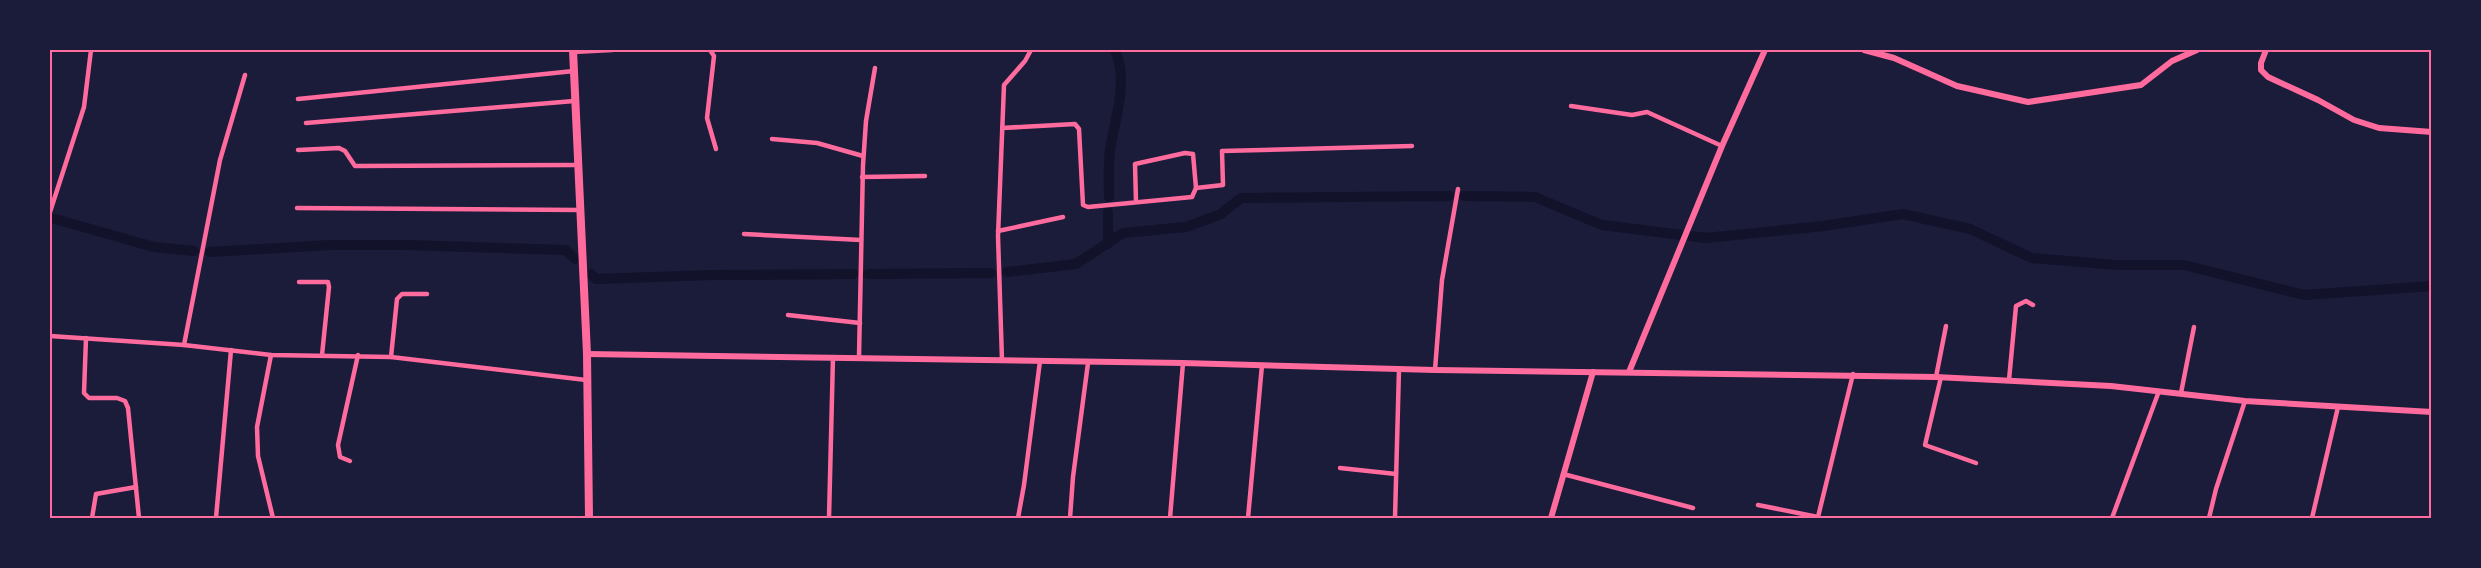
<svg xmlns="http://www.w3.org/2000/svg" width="2481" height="568" font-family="'Public Sans',sans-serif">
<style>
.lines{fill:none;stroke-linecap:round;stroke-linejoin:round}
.canal{stroke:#12122b;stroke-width:10}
.minor{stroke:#ff6b9d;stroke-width:4.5}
.tertiary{stroke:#ff6b9d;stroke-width:6}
.primary{stroke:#ff6b9d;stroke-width:8}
.neatline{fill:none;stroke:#ff6b9d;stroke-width:2}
</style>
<rect width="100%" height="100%" fill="#1b1b3a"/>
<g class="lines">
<g class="canal">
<path d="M 1464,196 L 1535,197 L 1602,225 L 1706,238 L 1823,226 L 1903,214 L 1970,229 L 2032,258 L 2116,265 L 2184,265 L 2304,295 L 2432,286"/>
<path d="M 1109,197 C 1109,182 1108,165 1110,150 C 1115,117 1129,82 1115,50"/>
<path d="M 55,219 L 154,247 L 194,251"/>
<path d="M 1108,244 L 1108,212"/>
<path d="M 210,252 L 330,245 L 405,245 L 566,250 L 575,259"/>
<path d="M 1007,272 L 1076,264 L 1123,233 L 1186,227 L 1221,214 L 1241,198 L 1449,196"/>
<path d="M 591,274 L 596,279 L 711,275 L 853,274"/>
<path d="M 868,274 L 991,273"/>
</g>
<g class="minor">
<path d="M 710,50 L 714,56 L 707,118 L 716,149"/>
<path d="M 573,52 L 612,50"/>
<path d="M 298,99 L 574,71"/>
<path d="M 1571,106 L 1632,115 L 1647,112 L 1722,146"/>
<path d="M 306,123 L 574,101"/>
<path d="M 1002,128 L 1075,124 L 1079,129 L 1083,205 L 1088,207 L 1192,197 L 1196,188 L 1193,154 L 1185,153 L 1135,164 L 1136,202"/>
<path d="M 772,139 L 817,143 L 863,156"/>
<path d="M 298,150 L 339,148 L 345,151 L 355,166 L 577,165"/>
<path d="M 862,177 L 925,176"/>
<path d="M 1196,188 L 1223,185 L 1222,151 L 1412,146"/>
<path d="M 297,208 L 580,210"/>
<path d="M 50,212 L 84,107 L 91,50"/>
<path d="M 998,231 L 1063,217"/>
<path d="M 744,234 L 861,240"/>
<path d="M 299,282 L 328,282 L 329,287 L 322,355"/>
<path d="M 788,315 L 860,323"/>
<path d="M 50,336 L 184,345 L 271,355 L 391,357 L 586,380"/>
<path d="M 86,338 L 84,393 L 89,398 L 117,398 L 125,401 L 128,408 L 139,518"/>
<path d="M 184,345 L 220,160 L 245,75"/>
<path d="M 271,355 L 257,427 L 258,456 L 273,518"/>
<path d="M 391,357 L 397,299 L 402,294 L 427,294"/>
<path d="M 859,357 L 863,165 L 866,121 L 875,68"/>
<path d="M 1002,360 L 998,236 L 1004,85 L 1025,61 L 1031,50"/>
<path d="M 1435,370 L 1442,280 L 1458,189"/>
<path d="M 1936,377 L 1946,326"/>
<path d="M 1941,377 L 1925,445 L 1976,463"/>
<path d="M 2009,380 L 2016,306 L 2026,301 L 2033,305"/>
<path d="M 2181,393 L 2194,327"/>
<path d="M 350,461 L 340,457 L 338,445 L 358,355"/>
<path d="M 1340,468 L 1396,474"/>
<path d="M 1563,474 L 1693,508"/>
<path d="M 1758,505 L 1818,517 L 1818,518"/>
<path d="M 1818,517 L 1853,374"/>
<path d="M 92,518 L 96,494 L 136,487"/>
<path d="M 216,518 L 231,350"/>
<path d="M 829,518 L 833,357"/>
<path d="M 1018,518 L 1024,485 L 1040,361"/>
<path d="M 1070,518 L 1073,477 L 1088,363"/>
<path d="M 1170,518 L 1183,363"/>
<path d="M 1248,518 L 1262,365"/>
<path d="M 1395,518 L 1399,369"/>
<path d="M 2112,518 L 2159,391"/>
<path d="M 2209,518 L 2216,489 L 2245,401"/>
<path d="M 2312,518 L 2338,407"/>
</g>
<g class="tertiary">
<path d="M 1864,50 L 1894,58 L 1957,86 L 2028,102 L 2141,85 L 2172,61 L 2197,50"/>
<path d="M 2266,50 L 2261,63 L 2261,70 L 2268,77 L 2318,100 L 2354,120 L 2379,128 L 2432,132"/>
<path d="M 587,354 L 1183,363 L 1435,370 L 1936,377 L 2111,386 L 2245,401 L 2432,412"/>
<path d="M 1629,372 L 1722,146 L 1765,50"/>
<path d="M 1551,518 L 1593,372"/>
</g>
<path class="primary" d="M 573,50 L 587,354 L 589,518"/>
</g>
<rect width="2481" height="568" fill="none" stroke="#1b1b3a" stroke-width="102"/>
<rect x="51" y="51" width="2379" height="466" class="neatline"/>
</svg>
